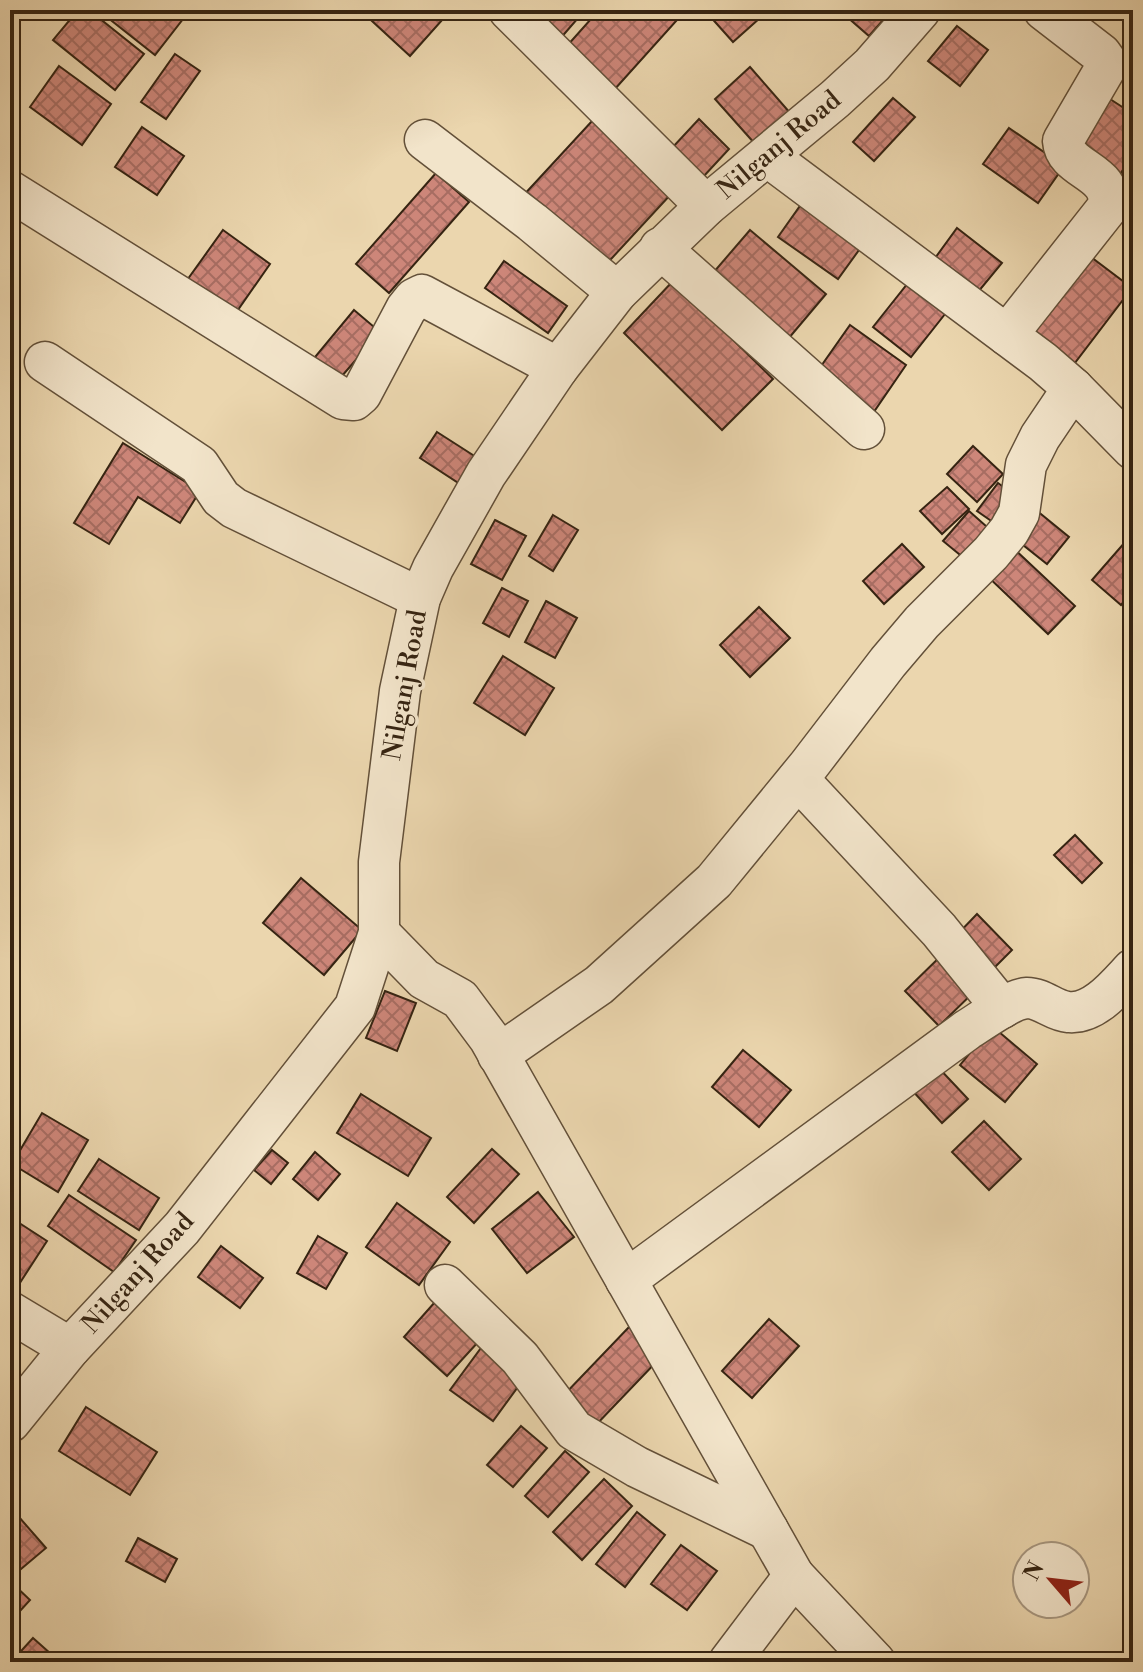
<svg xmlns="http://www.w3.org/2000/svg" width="1143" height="1672" font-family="'Libre Bodoni',serif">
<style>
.building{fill:url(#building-cross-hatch);stroke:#362412;stroke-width:2}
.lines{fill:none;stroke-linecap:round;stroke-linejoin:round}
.minor-casing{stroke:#635039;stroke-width:43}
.minor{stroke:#f2e4ca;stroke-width:40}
.labels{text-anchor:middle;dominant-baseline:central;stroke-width:7;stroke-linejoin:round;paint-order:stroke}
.street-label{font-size:26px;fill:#362412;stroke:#f2e4ca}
</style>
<defs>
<pattern id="building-cross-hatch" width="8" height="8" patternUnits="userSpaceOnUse" patternTransform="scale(2)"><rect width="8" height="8" fill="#cd8679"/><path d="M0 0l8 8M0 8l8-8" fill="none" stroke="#a76d62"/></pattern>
</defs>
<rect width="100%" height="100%" fill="#ebd6ae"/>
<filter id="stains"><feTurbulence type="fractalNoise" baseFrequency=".0025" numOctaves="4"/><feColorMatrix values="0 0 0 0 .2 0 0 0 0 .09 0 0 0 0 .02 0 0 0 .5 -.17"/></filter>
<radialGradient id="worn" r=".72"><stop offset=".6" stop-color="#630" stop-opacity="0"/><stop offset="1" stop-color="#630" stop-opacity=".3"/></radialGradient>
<g class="building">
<path d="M 78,10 L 89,10 L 144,54 L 115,90 L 53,40 Z"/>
<path d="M 98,10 L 190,10 L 155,55 Z"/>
<path d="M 360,10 L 451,10 L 410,56 Z"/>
<path d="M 525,10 L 585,10 L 559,40 Z"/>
<path d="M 599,10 L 686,10 L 614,90 L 566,47 Z"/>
<path d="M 713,10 L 769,10 L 733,42 L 708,14 Z"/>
<path d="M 839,10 L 892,10 L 869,36 Z"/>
<path d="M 957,26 L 988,50 L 960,86 L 928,61 Z"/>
<path d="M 175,54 L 200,71 L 166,119 L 141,102 Z"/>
<path d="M 59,66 L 111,104 L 82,145 L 30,107 Z"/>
<path d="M 750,67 L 791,114 L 756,145 L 715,99 Z"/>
<path d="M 893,98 L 915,117 L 874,161 L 853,142 Z"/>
<path d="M 1110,99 L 1133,114 L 1133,154 L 1117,179 L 1075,152 Z"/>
<path d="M 699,119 L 729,149 L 703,177 L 672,148 Z"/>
<path d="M 593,120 L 672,193 L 600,271 L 521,198 Z"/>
<path d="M 142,127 L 184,156 L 157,195 L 115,167 Z"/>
<path d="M 1009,128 L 1064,166 L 1038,203 L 983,164 Z"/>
<path d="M 436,173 L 469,202 L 389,293 L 356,264 Z"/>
<path d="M 807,196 L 867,239 L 838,279 L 778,237 Z"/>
<path d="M 957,228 L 1002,263 L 973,298 L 930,265 Z"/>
<path d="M 223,230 L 270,264 L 233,317 L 185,283 Z"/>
<path d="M 750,230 L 826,294 L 783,345 L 707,280 Z"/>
<path d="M 1083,251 L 1132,288 L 1071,368 L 1022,331 Z"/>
<path d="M 504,261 L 567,306 L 548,333 L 485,288 Z"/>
<path d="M 912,278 L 949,309 L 911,357 L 873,327 Z"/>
<path d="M 673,281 L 773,379 L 722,430 L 624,333 Z"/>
<path d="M 354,310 L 380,332 L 335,384 L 310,363 Z"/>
<path d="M 850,325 L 906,365 L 869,419 L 812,379 Z"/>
<path d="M 437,432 L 476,457 L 460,484 L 420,458 Z"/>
<path d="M 123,443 L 200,491 L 180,523 L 138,497 L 109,544 L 74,523 Z"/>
<path d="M 973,446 L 1003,474 L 977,502 L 947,474 Z"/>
<path d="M 998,483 L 1018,498 L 997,525 L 977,511 Z"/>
<path d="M 947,487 L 969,509 L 942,534 L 920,511 Z"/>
<path d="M 1036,510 L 1069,537 L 1047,564 L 1014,538 Z"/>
<path d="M 969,511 L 995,534 L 970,563 L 943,541 Z"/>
<path d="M 553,515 L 578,530 L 553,571 L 529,556 Z"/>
<path d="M 495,520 L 526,536 L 502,580 L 471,564 Z"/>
<path d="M 1133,533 L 1133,591 L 1121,605 L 1092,580 Z"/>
<path d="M 902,544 L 924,567 L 884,604 L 863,581 Z"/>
<path d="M 1010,545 L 1075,606 L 1048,634 L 984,573 Z"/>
<path d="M 502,588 L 528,601 L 509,637 L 483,623 Z"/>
<path d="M 546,601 L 577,618 L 555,658 L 525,642 Z"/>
<path d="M 759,607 L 790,638 L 750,677 L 720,645 Z"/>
<path d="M 503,656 L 554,688 L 525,735 L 474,703 Z"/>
<path d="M 1075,835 L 1102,863 L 1082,883 L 1054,855 Z"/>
<path d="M 301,878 L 362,930 L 324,975 L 263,923 Z"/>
<path d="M 977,914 L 1012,950 L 987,975 L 952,940 Z"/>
<path d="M 947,950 L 981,985 L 939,1026 L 905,991 Z"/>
<path d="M 385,991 L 416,1003 L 397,1051 L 366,1038 Z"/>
<path d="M 992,1026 L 1037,1064 L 1005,1102 L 960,1065 Z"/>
<path d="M 743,1050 L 791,1090 L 759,1127 L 712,1087 Z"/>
<path d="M 935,1064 L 968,1099 L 942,1123 L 910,1088 Z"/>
<path d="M 361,1094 L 431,1138 L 408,1176 L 337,1133 Z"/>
<path d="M 42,1113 L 88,1140 L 58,1192 L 12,1164 Z"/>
<path d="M 984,1121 L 1021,1159 L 989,1190 L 952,1152 Z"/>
<path d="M 492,1149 L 519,1174 L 474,1223 L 447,1197 Z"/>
<path d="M 272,1150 L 288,1163 L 271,1184 L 254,1170 Z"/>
<path d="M 315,1152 L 340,1174 L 318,1200 L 293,1179 Z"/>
<path d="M 99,1159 L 159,1198 L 139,1230 L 78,1191 Z"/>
<path d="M 538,1192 L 574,1237 L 527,1273 L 492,1229 Z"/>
<path d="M 69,1195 L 136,1240 L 114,1272 L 48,1226 Z"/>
<path d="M 397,1203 L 450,1242 L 419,1285 L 366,1247 Z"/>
<path d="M 10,1217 L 47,1241 L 14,1292 L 10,1289 Z"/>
<path d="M 318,1236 L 347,1253 L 326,1289 L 297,1273 Z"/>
<path d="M 221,1246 L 263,1278 L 240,1308 L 198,1277 Z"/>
<path d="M 435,1302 L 479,1341 L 447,1376 L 404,1337 Z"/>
<path d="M 769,1319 L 799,1346 L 752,1398 L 722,1371 Z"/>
<path d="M 630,1326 L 661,1357 L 593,1428 L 561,1398 Z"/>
<path d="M 481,1348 L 523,1380 L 493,1421 L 450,1390 Z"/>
<path d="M 86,1407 L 157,1452 L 130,1495 L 59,1451 Z"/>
<path d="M 521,1426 L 547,1448 L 513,1487 L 487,1465 Z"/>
<path d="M 565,1451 L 589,1472 L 548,1517 L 525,1496 Z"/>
<path d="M 604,1479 L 632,1506 L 582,1560 L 553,1532 Z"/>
<path d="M 12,1509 L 46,1548 L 15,1574 L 10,1568 L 10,1511 Z"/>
<path d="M 637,1512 L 665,1535 L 625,1587 L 596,1564 Z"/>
<path d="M 138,1538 L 177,1559 L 165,1582 L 126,1561 Z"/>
<path d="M 681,1545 L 717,1571 L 687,1610 L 651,1584 Z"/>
<path d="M 10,1581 L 30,1600 L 10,1622 Z"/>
<path d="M 33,1638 L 60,1662 L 11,1662 Z"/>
</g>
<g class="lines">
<defs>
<g id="minor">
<path d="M 509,10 L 706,206"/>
<path d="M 425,140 L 532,222 L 617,292"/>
<path d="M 767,156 L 1043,362 L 1073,388 L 1133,449"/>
<path d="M 10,191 L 343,399 L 354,400 L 361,394 L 406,309 L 414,299 L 422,295 L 558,368"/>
<path d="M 660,248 L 864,429"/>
<path d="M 1007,335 L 1108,207 C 1115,171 1065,171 1063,141 L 1105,69 L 1106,61 L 1101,54 L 1044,10"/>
<path d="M 45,362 L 199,465 L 221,498 L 234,508 L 420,598"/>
<path d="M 798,779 L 939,930 L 1002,1008"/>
<path d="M 379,933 L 424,979 L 460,999 L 489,1038 L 794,1576"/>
<path d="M 498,1055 L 599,985 L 714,881 L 809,765 L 888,662 L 922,622 L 991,553 L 1009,531 L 1019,513 L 1026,465 L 1040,437 L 1073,388"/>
<path d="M 626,1280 L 967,1030 C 982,1021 1010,999 1027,998 C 1042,998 1054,1011 1068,1012 C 1094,1015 1117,986 1133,969"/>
<path d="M 445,1285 L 520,1358 L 574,1430 L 637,1467 L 768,1530"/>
<path d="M 10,1312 L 70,1348"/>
<path d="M 10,1422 L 70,1348 L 182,1228 L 355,1007 L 379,933 L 379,862 L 400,691 L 420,598 L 433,568 L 486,474 L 558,368 L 617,292 L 706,206 L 835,99 L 872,65 L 920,10"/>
<path d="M 729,1662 L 794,1576 L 875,1662"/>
</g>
</defs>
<use href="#minor" class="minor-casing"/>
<use href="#minor" class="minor"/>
</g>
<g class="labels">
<g class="street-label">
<text transform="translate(779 145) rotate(-40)">Nilganj Road</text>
<text transform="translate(405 685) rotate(-80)">Nilganj Road</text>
<text transform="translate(138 1273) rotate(-48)">Nilganj Road</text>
</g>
</g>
<rect width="1143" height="1672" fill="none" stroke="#ebd6ae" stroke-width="40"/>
<rect x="12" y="12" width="1119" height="1648" fill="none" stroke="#362412" stroke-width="4"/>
<rect x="20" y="20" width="1103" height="1632" fill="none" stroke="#362412" stroke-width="2"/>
<g transform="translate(1051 1580) rotate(298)"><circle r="38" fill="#f2e4ca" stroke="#a79780" stroke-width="2"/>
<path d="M0-6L14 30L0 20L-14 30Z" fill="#8f2418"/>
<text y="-12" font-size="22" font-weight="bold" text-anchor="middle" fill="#362412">N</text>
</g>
<rect width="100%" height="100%" filter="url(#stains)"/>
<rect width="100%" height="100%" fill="url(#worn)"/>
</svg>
